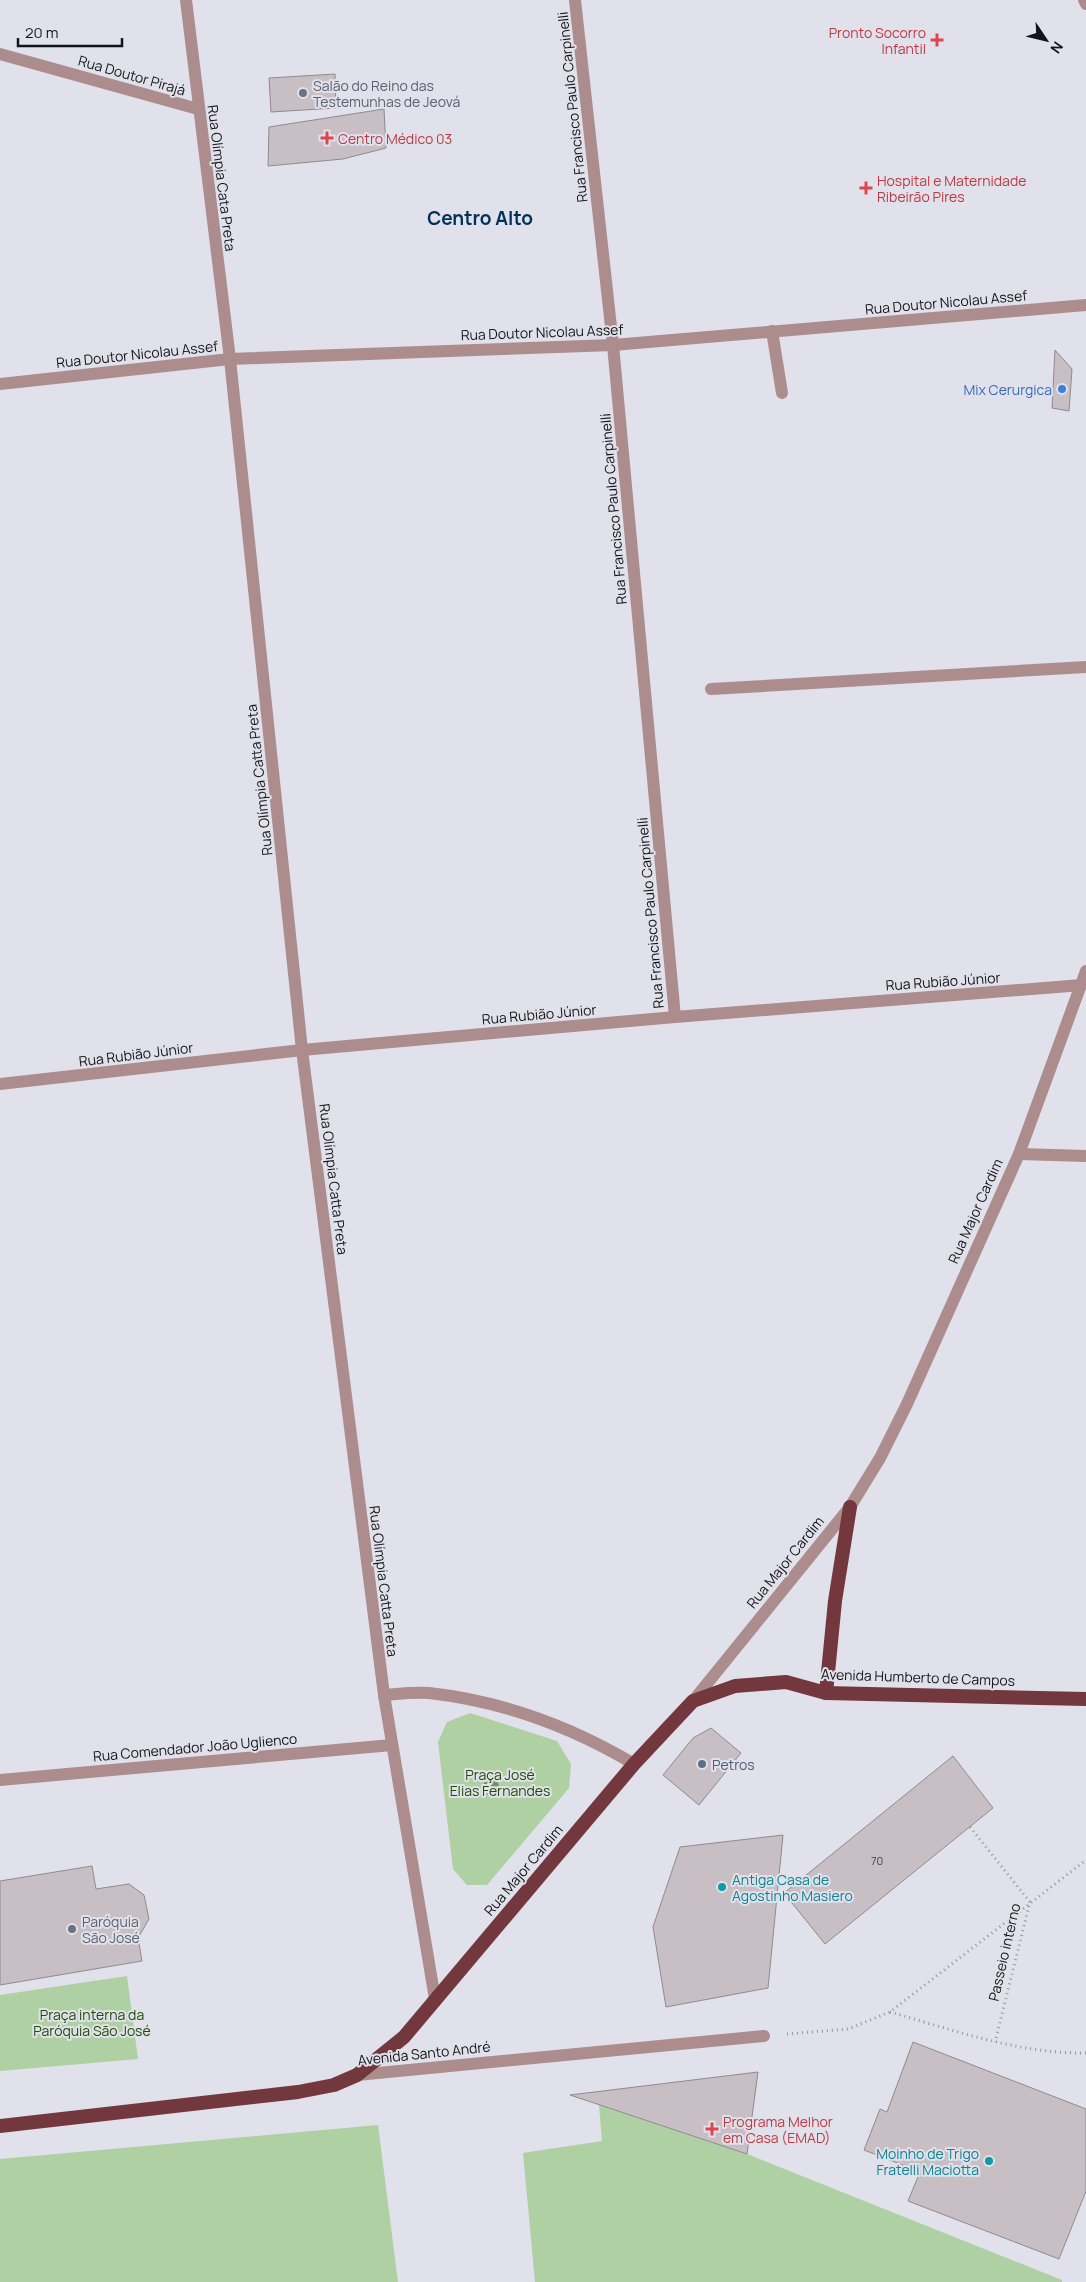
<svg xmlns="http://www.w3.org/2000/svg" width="1086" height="2282" font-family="Manrope,sans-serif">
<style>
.green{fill:#aed0a2}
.building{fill:#c8bfc5;stroke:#92898f}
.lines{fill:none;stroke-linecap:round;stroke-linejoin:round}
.path{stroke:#94959c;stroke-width:3;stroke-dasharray:1 4;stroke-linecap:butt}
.service{stroke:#ad8c8d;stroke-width:12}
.minor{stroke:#ad8c8d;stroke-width:12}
.tertiary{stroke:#ad8c8d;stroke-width:12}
.trunk{stroke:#72383e;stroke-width:14}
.tree{fill:#74906a}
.health-dot{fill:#e0444e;stroke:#e0e1eb;stroke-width:2}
.worship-dot{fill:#6b7280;stroke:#e0e1eb;stroke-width:2}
.shop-dot{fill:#3f7fe0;stroke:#e0e1eb;stroke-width:2}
.service-dot{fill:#5c6f8a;stroke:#e0e1eb;stroke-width:2}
.culture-dot{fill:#0f9aa8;stroke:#e0e1eb;stroke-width:2}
.labels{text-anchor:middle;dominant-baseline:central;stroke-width:4;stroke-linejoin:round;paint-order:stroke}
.number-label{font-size:11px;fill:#403f42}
.health-label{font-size:14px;fill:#be3a42;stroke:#e0e1eb;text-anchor:start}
.street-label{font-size:14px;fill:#131417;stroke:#e0e1eb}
.worship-label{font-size:14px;fill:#5b616d;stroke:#e0e1eb;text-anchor:start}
.shop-label{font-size:14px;fill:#366cbe;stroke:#e0e1eb;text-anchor:end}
.service-label{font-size:14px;fill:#4e5e75;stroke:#e0e1eb;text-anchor:start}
.park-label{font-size:14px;fill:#1c4e00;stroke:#e0e1eb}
.culture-label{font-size:14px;fill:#0d838f;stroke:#e0e1eb;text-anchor:start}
.district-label{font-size:19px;font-weight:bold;fill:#013155;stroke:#e0e1eb}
</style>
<rect width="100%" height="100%" fill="#e0e1eb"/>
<g class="green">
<path d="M 470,1713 L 557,1741 L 571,1764 L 569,1788 L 487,1885 L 467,1885 L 453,1869 L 438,1742 L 447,1722 Z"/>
<path d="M 127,1976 L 138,2059 L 0,2071 L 0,1995 Z"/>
<path d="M 599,2105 L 747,2154 L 1062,2280 L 1062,2282 L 535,2282 L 523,2153 L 602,2141 Z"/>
<path d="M 378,2125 L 398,2282 L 0,2282 L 0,2159 Z"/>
</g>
<g class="building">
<path d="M 335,74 L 336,108 L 271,112 L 269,78 Z"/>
<path d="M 384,109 L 386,148 L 343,159 L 268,166 L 269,127 Z"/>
<path d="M 1055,350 L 1072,369 L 1069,411 L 1052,408 Z"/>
<path d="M 711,1728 L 741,1753 L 699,1805 L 663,1775 L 693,1738 Z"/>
<path d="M 953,1756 L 993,1808 L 825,1944 L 784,1893 Z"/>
<path d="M 783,1835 L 768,1988 L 666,2007 L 653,1927 L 680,1847 Z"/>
<path d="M 92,1866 L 96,1889 L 129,1884 L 144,1895 L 149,1919 L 138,1938 L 142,1961 L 0,1985 L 0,1881 Z"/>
<path d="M 913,2042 L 1086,2109 L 1086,2191 L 1059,2259 L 908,2201 L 920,2172 L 864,2150 L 880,2109 L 887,2112 Z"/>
<path d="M 758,2072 L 747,2154 L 570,2095 Z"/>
</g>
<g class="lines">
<g class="path">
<path d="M 970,1827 L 1030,1902 L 995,2042"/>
<path d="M 890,2012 C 954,2030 1019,2054 1086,2053"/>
<path d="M 787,2034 L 848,2029 L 890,2012 L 1086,1860"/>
</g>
<g class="service">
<path d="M 772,331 L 782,393"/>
<path d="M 711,689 L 1086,667"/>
</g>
<g class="minor">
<path d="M 575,0 L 613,345 L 675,1017"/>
<path d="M 0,54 L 198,109"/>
<path d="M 0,384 L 230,359 L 613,345 L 1086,305"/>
<path d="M 0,1084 L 302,1050 L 675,1017 L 1082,985"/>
<path d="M 1019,1154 L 1086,1156"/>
<path d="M 0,1780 L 392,1745"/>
<path d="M 357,2075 L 764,2036"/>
</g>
<g class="tertiary">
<path d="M 186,0 L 230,359 L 302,1050 L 384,1695 L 435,1999"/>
<path d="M 1084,0 L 1086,4"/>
<path d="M 384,1695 C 398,1694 415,1692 429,1693 C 501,1701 572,1727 634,1764"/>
<path d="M 693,1701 L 850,1507 L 880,1458 L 907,1404 L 1019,1154 L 1086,971"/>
</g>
<g class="trunk">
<path d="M 826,1693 L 835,1601 L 850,1507"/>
<path d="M 0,2126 L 298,2092 L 334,2085 L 357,2075 L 404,2037 L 634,1764 L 693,1701 L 735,1686 L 786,1682 L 826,1693 L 1086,1699"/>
</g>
</g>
<circle class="tree" cx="491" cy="1787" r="8"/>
<g class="health-dot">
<path d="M934.5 32.5h5v5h5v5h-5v5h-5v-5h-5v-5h5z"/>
<path d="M324.5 130.5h5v5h5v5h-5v5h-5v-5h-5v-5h5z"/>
<path d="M863.5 180.5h5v5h5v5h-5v5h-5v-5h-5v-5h5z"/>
<path d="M709.5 2121.5h5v5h5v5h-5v5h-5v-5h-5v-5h5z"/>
</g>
<g class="worship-dot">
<circle cx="303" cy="93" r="5"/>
<circle cx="72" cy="1929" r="5"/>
</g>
<circle class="shop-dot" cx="1062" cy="389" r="5"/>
<circle class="service-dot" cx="702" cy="1764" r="5"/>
<g class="culture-dot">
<circle cx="722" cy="1887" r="5"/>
<circle cx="989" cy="2161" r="5"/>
</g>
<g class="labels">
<g class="number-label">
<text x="877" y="1860">70</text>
</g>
<g class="health-label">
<text x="926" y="32" text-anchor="end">Pronto Socorro<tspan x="926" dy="16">Infantil</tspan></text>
<text x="338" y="138">Centro Médico 03</text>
<text x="877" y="180">Hospital e Maternidade<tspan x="877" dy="16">Ribeirão Pires</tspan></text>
<text x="723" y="2121">Programa Melhor<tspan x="723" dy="16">em Casa (EMAD)</tspan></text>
</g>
<g class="street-label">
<text transform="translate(132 75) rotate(16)">Rua Doutor Pirajá</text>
<text transform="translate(572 107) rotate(-96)">Rua Francisco Paulo Carpinelli</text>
<text transform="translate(222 178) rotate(83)">Rua Olímpia Cata Preta</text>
<text transform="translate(946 302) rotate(-5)">Rua Doutor Nicolau Assef</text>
<text transform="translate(542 332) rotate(-2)">Rua Doutor Nicolau Assef</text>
<text transform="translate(137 354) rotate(-6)">Rua Doutor Nicolau Assef</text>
<text transform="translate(613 509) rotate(-95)">Rua Francisco Paulo Carpinelli</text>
<text transform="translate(259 780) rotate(-96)">Rua Olímpia Catta Preta</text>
<text transform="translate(650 913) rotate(-95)">Rua Francisco Paulo Carpinelli</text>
<text transform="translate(943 981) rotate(-4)">Rua Rubião Júnior</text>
<text transform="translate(539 1014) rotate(-5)">Rua Rubião Júnior</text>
<text transform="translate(136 1054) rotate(-7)">Rua Rubião Júnior</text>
<text transform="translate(334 1179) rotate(83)">Rua Olímpia Catta Preta</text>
<text transform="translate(975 1211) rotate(-66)">Rua Major Cardim</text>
<text transform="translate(785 1562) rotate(-51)">Rua Major Cardim</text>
<text transform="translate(384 1581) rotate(83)">Rua Olímpia Catta Preta</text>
<text transform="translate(918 1677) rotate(2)">Avenida Humberto de Campos</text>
<text transform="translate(195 1747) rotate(-5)">Rua Comendador João Uglienco</text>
<text transform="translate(523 1870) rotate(-50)">Rua Major Cardim</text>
<text transform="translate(1004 1952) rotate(-77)">Passeio interno</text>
<text transform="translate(424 2053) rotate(-6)">Avenida Santo André</text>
</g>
<g class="worship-label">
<text x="313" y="85">Salão do Reino das<tspan x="313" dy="16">Testemunhas de Jeová</tspan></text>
<text x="82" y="1921">Paróquia<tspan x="82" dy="16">São José</tspan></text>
</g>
<g class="shop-label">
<text x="1052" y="389">Mix Cerurgica</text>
</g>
<g class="service-label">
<text x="712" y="1764">Petros</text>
</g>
<g class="park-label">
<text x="500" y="1774">Praça José<tspan x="500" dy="16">Elias Fernandes</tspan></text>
<text x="92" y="2014">Praça interna da<tspan x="92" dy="16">Paróquia São José</tspan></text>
</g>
<g class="culture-label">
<text x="732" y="1879">Antiga Casa de<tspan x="732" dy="16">Agostinho Masiero</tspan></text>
<text x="979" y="2153" text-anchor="end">Moinho de Trigo<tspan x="979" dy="16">Fratelli Maciotta</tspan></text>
</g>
<g class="district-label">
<text x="480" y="218">Centro Alto</text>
</g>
</g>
<g transform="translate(1046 40) rotate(125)" stroke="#e0e1eb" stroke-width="4" paint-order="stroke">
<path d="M0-4L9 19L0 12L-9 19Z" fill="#131417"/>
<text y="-8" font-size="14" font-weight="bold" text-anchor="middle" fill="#131417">N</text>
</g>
<path d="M18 38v8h104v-8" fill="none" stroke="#131417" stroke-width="2.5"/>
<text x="25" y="38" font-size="15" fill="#131417" stroke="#e0e1eb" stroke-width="4" paint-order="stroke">20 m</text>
</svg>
